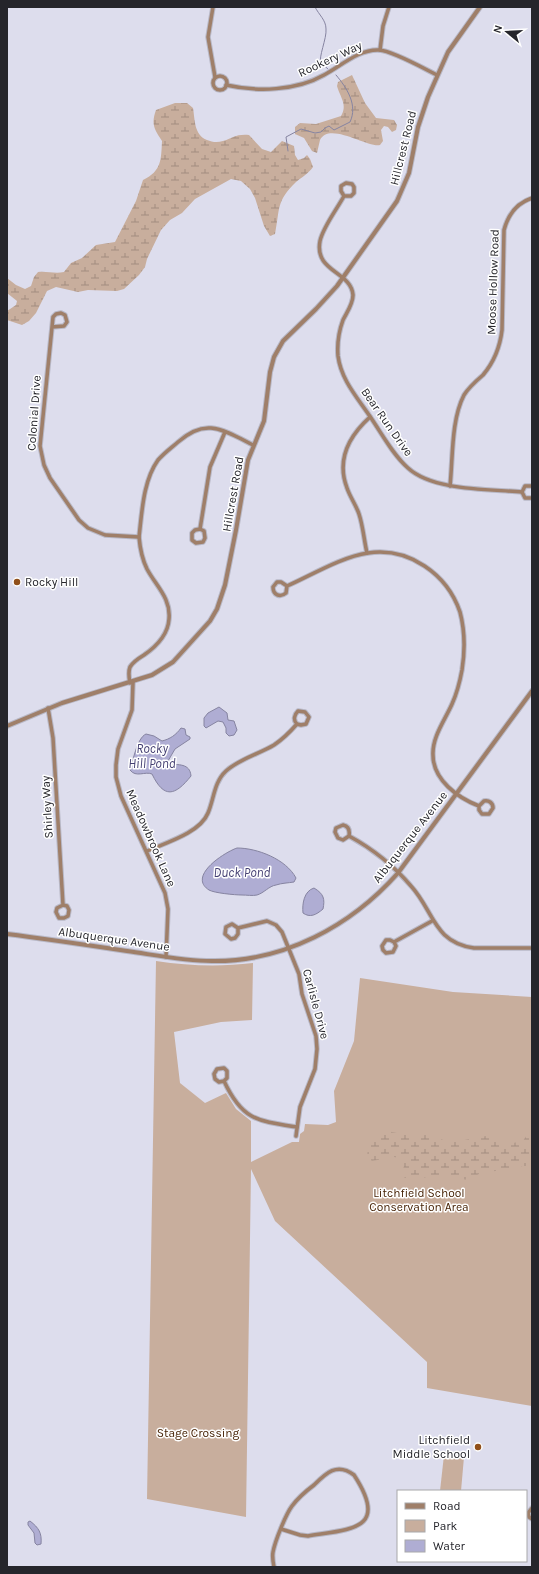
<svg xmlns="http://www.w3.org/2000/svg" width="539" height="1574" font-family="Karla,sans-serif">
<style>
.green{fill:#c8ae9d}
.wetland{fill:url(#wetland-marsh)}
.water{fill:#afadd3;stroke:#8684a1}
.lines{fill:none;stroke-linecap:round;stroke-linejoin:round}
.stream{stroke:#8684a1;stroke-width:1}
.minor-casing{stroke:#b8b8c6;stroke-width:5.5}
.tertiary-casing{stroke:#b8b8c6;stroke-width:6}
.minor{stroke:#9f7f69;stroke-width:3.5}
.tertiary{stroke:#9f7f69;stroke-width:4}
.poi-dot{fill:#904f1a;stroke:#fff;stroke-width:1.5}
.labels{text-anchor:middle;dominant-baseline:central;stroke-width:3;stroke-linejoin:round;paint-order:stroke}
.street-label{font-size:12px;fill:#25252b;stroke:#fff}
.poi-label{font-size:12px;fill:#25252b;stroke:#fff;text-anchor:start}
.park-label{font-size:12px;fill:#472306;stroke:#fff}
.water-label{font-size:13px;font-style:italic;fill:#443f72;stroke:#fff}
</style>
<defs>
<pattern id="wetland-marsh" width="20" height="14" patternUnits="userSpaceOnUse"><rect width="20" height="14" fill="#c8ae9d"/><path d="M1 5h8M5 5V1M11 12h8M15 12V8" fill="none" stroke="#a28d80"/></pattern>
</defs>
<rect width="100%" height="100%" fill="#dddded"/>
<g class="green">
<path d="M 156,961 C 189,966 220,967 253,963 L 252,1020 L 221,1022 L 174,1032 L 180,1083 L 205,1103 L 226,1093 L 236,1109 L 251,1121 L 251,1162 L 292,1142 L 299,1142 L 300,1134 L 304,1131 L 305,1124 L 328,1125 L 336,1122 L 334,1091 L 354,1041 L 360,978 L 453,992 L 532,997 L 532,1406 L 427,1388 L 427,1362 L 275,1221 L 251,1169 L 246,1517 L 147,1499 Z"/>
<path d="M 444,1455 L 464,1457 L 461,1491 L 440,1491 Z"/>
</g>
<g class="wetland">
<path d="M 352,75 L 365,103 L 376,118 L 394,120 L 397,125 L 396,130 L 392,132 L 388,127 L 384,126 L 381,130 L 383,141 L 380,145 C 368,148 329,121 320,140 C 319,144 318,149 317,153 L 312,151 L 304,138 L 295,134 L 295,127 L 300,123 L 316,124 L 341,116 C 348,105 340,97 337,86 L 338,82 Z"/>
<path d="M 175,103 L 187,103 L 193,108 C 195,120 194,135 207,140 C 212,142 217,143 223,141 C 234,138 235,134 249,135 L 262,149 L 271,152 L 282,141 L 294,146 L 295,155 L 298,160 L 304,158 L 307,155 L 310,159 L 313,167 C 308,174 302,177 296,182 C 276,201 280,209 275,234 L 270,236 L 264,226 L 255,198 L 250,189 L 241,181 L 231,179 L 195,199 L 182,213 L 170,220 L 161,230 L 147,259 L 145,267 L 139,275 L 124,289 L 117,291 L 88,290 L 78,292 L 56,287 L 47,291 L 36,313 L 29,321 L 22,325 L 7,320 L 7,311 L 16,305 L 17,301 L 7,293 L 7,278 L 16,285 L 25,289 L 31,286 L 34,277 L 38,272 C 47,271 55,274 64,272 L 71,263 L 82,258 L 96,245 L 115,242 L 136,201 L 143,180 C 162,171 161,159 162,141 C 154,129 151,124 156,110 Z"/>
<path d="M 532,1127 L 532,1166 L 523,1166 L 479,1174 L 468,1180 L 437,1175 L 422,1178 L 408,1179 L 401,1176 L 404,1166 L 404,1159 L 394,1157 L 372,1161 L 367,1157 L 368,1146 L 376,1136 L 387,1131 L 412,1136 L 426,1135 L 447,1141 L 459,1141 L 486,1136 L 513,1143 L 523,1141 Z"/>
</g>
<g class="water">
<path d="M 219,707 L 227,713 L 228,720 L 234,721 L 237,730 L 234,735 L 229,736 L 226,733 L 226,728 L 223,722 L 218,721 L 206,728 L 204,726 L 204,718 L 208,713 Z"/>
<path d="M 181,728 L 185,729 L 186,735 L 190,737 L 190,739 L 175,749 L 168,761 L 169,764 C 178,765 190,763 191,776 C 175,796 164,799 152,774 C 145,771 136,778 130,770 C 133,761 137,738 146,734 L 154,736 L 162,741 C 170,739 176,735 181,728 Z"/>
<path d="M 237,848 C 257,848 286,859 296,878 L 294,882 C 288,883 282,883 276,885 C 269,886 264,893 257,895 C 253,896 246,895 242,895 C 235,895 214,893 209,890 C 187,876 225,852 237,848 Z"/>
<path d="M 314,888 C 324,894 325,899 323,909 C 316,915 310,918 303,913 C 302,904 304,891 314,888 Z"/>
<path d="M 30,1521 C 39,1528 42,1533 41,1544 L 37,1545 L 35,1543 L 34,1533 L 28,1525 L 28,1522 Z"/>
</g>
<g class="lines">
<g class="stream">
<path d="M 315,7 C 319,15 326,20 326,29 C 327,38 318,58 321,63 C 323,65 326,67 328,69"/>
<path d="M 288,151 L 286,137 L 301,129 L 315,133 L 321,132 L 325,128 L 329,126 L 334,130 L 350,122 C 358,105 347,88 336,75"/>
</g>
<defs>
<g id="minor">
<path d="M 213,7 L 208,37 L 215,77"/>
<path d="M 380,50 L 383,26 L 389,7"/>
<circle cx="220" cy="83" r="7"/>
<path d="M 226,85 C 257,92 296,91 324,75 C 341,66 359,49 379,50 C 393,51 423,68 437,75"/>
<path d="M 344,196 L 351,196 L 354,193 L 354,187 L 352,184 L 346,183 L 341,186 L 341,191 L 344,196 C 337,209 323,227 320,241 C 314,272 351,271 353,295 C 353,304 347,312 343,320 C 339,331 337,344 338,356 C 341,379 356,396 369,415 C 381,432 392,454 408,468 C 433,491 489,489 522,492"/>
<path d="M 52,327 L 64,326 L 67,322 L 65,315 L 61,313 L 56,314 L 53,317 L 52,327 L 40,446 L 44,465 L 50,478 L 79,520 L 88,528 L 105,535 L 139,537"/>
<path d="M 450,486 C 453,458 451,420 464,395 C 469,387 476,381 483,375 C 494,362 500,347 502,330 L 504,230 C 508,215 517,203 532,198"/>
<path d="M 522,492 L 525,486 L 532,486"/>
<path d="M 522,492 L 525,498 L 532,498"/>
<path d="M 200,529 L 204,531 L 205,538 L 203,542 L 196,543 L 192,540 L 192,533 L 195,530 L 200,529 L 210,467 L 225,432"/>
<path d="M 367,553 C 364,540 363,526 359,514 C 356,505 350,497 347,488 C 336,459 349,436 370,417"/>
<path d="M 287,586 L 286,593 C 280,598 273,595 273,587 L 277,582 L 281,582 L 287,586 C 312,575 341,557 368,553 C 409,547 447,574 460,612 C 465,631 465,651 462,670 C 460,681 457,693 452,704 C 445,720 432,737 433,755 C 433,780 458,798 479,806 L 479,810 L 482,814 L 489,814 L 493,808 C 493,803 489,800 484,801 L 479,806"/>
<path d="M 133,682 L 132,710 L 118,749 L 116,765 L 116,777 L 121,796 L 165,893 L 168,909 L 166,957"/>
<path d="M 130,683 C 129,678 128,672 130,667 C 133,662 139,658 144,655 C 157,646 168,635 169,619 C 171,598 156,586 147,569 C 142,559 140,548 139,537 C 142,512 143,481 158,460 C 164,453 171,448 178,442 C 187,434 199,427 211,428 C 225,429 241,439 253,445"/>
<path d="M 48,708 L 53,738 L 63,905 L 57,908 L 56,912 L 59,918 L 64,918 L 68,916 L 69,910 L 67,906 L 63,905"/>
<path d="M 349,836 L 343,840 L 338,838 L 335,832 L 336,828 L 343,825 C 348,826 350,830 349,836 C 371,848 394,866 411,886 C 434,911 433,942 474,948 L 532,948"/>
<path d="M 147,851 C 165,843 200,833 208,813 C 214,799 214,782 226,771 C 239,759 259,754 274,745 C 283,739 290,732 297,724 L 301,725 L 306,724 L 309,717 L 305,712 L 298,711 C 294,715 293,720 297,724"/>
<path d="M 238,928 L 238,934 L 235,938 L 231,939 L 225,934 L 226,927 L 232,924 L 238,928 L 267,921 L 276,925 L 282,932 L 299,974 L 302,994 L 316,1036 L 317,1049 L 315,1069 L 300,1107 L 296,1136"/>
<path d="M 394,942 L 396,946 L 393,952 L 386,953 L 383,950 L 382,946 L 386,940 L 390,940 L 394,942 L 432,921"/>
<path d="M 224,1081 L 219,1082 L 215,1079 L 214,1074 L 217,1069 L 224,1068 L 227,1071 L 227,1078 L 224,1081 C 242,1120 257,1121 297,1127"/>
<path d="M 532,1508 L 528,1513 L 529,1517 L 532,1519"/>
<path d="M 274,1567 C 273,1562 272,1557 273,1552 C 275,1541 286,1514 292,1506 C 298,1498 306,1491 314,1485 C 326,1473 337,1462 354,1475 C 390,1530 351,1529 308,1536 L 300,1535 L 281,1529"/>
</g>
<g id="tertiary">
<path d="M 7,726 L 62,703 L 152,675 L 173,662 L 210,621 L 217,609 L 225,585 L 236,530 L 248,460 L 264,421 L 270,372 L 274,357 L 283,341 L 316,309 L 337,286 L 397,201 L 409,173 L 418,127 L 428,97 L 448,52 L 480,7"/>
<path d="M 7,934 C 47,939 87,945 127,951 C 155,955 184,961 212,961 C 284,962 351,926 398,873 L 532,691"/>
</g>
</defs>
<use href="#minor" class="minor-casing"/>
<use href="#tertiary" class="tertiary-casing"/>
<use href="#minor" class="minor"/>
<use href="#tertiary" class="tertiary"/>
</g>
<g class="poi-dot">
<circle cx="17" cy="582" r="4"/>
<circle cx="478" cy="1447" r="4"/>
</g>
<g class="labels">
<g class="street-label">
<text transform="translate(330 59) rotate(-25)">Rookery Way</text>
<text transform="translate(403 148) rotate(-76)">Hillcrest Road</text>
<text transform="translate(493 282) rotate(-88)">Moose Hollow Road</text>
<text transform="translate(34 413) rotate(-86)">Colonial Drive</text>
<text transform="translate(387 422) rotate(55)">Bear Run Drive</text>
<text transform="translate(233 494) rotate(-80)">Hillcrest Road</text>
<text transform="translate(47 807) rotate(-93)">Shirley Way</text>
<text transform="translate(410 837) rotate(-52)">Albuquerque Avenue</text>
<text transform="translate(151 838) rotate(66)">Meadowbrook Lane</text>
<text transform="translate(114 939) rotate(8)">Albuquerque Avenue</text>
<text transform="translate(316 1004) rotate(75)">Carlisle Drive</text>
</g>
<g class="poi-label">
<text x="25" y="582">Rocky Hill</text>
<text x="470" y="1440" text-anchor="end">Litchfield<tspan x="470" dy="14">Middle School</tspan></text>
</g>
<g class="park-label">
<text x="419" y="1193">Litchfield School<tspan x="419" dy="14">Conservation Area</tspan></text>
<text x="198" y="1433">Stage Crossing</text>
</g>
<g class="water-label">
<text x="152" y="748">Rocky<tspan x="152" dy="15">Hill Pond</tspan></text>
<text x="242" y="872">Duck Pond</text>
</g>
</g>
<rect width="539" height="1574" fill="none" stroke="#25252b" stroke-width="16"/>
<rect x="397" y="1490" width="130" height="72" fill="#ffffff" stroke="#a8a8aa"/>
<rect x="405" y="1503" width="20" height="6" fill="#9f7f69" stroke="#a8a8aa"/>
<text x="433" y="1510" font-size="12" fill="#25252b">Road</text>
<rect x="405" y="1520" width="20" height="12" fill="#c8ae9d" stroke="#a8a8aa"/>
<text x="433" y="1530" font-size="12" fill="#25252b">Park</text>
<rect x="405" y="1540" width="20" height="12" fill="#afadd3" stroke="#a8a8aa"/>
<text x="433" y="1550" font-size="12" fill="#25252b">Water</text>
<g transform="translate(507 32) rotate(288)" stroke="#ffffff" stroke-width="3" paint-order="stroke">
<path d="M0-3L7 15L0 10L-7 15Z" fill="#25252b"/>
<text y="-6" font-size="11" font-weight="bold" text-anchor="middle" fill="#25252b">N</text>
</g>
</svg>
